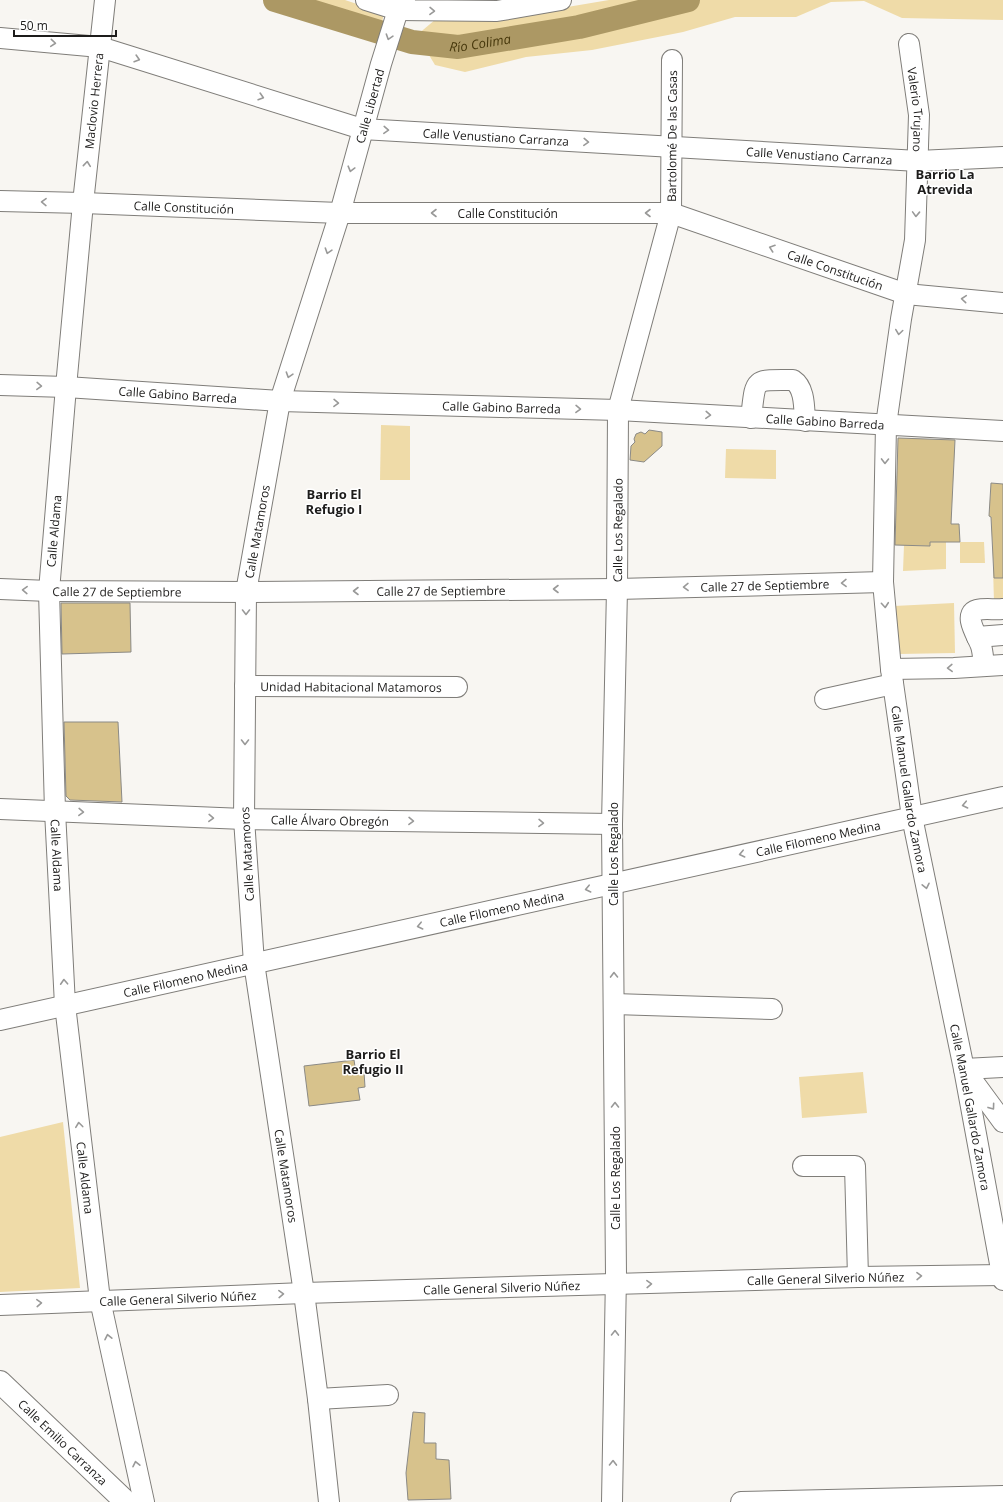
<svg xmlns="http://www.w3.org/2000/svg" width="1003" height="1502" font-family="'Open Sans',sans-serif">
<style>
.green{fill:#efdba8}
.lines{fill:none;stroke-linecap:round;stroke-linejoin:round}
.river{stroke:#ac9864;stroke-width:24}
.building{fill:#d7c28c;stroke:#8b8a86}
.minor-casing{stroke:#7f7d79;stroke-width:22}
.major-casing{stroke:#7f7d79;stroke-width:24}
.minor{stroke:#fff;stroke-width:20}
.major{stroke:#fff;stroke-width:22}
.oneway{stroke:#999998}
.labels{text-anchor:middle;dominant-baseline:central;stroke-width:3;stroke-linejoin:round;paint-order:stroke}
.street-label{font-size:12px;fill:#1d1c1b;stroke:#fff}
.water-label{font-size:13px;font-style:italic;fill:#46370b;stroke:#fff}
.neighbourhood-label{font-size:13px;font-weight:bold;fill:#1d1c1b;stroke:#fff}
</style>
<rect width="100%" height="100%" fill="#f8f6f2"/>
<g class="green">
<path d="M 297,0 L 345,0 L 384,13 L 381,27 L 362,23 L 331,7 L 308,6 Z"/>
<path d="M 609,0 L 1003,0 L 1003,20 L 902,18 L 864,1 L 831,2 L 796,17 L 735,17 L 683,32 L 592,50 L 526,57 L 465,72 L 435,65 L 417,35 L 436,19 L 490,20 Z"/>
<path d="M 381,425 L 410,426 L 410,480 L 380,480 Z"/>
<path d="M 726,449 L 776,450 L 776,479 L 725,478 Z"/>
<path d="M 930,542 L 946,542 L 946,569 L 903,571 L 904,545 L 929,546 Z"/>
<path d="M 960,542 L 984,542 L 985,563 L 960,563 Z"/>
<path d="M 993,568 L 1003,568 L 1003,602 L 994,602 Z"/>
<path d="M 954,603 L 955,653 L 899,654 L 894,606 Z"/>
<path d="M 863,1072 L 867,1113 L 802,1118 L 799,1077 Z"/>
<path d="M 63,1122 L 80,1288 L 0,1292 L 0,1137 Z"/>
</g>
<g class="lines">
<path class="river" id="s1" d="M 275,0 L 412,42 L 458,47 L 579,27 L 688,0"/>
</g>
<g class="building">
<path d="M 649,430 L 662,432 L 662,446 L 644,462 L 630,460 L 631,446 L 635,442 L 634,439 L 636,434 L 641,432 L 645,434 Z"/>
<path d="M 898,438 L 955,440 L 951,524 L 959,524 L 960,542 L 930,542 L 930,546 L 895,545 Z"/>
<path d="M 991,483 L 1003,484 L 1003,578 L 994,578 L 991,517 L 989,516 Z"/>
<path d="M 61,603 L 130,603 L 131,652 L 62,654 Z"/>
<path d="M 64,722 L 118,722 L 122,802 L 70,800 L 66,796 Z"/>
<path d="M 354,1060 L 356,1073 L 364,1072 L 365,1087 L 358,1088 L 360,1100 L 309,1106 L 304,1066 Z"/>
<path d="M 413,1412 L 425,1413 L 424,1443 L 436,1443 L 436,1459 L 449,1460 L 451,1499 L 408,1500 L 406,1473 Z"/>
</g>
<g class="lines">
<defs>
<g id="minor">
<path id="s2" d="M 105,0 L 83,203 L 66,387 L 49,591 L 55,811 L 65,1005 L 100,1300 L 144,1502"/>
<path d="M 366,0 L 398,10 L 497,11 L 561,0"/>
<path id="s3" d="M 0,38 L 100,47 L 362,129 L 918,161 L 1003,157"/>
<path id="s4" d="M 909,44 L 919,115 L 915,240 L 901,319 L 886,425 L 883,582 L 891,669 L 912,817 L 964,1069 L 1003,1280"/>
<path id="s5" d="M 0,201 L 83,203 L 340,213 L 671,213 L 906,294 L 1003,303"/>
<path id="s6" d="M 0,385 L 66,387 L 280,401 L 618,410 L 1003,431"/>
<path d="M 751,418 C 756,377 752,380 793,380 C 805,388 804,407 805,421"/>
<path id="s7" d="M 0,589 L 49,591 L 246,592 L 617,589 L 883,582"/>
<path d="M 977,637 L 1003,635"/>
<path d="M 984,665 C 983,659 983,652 981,646 C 978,637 962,614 977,610 C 985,608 995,610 1003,609"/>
<path d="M 891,669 L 954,668 L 1003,665"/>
<path id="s8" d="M 245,686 L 457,687"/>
<path d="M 825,699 L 893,684"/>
<path id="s9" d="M 0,809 L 244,819 L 612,824"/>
<path d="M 614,1004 L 772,1009"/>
<path id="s10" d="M 0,1020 L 1003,797"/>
<path d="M 964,1069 L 1003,1067"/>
<path d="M 967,1073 L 1003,1122"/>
<path d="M 803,1166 L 855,1166 L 858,1277"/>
<path id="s11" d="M 0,1305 L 304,1293 L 858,1277 L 1003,1275"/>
<path d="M 318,1399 L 388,1395"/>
<path id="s12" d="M 329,1502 L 318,1399 L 304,1293 L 254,963 L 244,819 L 246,592 L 280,401 L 340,213 L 381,64 L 398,10 L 405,0"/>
<path id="s13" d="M 612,1502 L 616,1275 L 612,824 L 617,589 L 618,410 L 671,213 L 672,60"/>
<path d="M 741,1502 L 1003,1496"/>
</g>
<g id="major">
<path id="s14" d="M 0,1382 L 126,1502"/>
</g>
</defs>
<use href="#minor" class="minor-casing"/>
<use href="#major" class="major-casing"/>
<use href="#minor" class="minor"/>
<use href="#major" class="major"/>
</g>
<defs><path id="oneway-chevron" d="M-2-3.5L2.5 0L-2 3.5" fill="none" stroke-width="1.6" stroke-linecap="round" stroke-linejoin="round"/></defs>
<g class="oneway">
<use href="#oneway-chevron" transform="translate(432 11) rotate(1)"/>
<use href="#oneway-chevron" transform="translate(389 37) rotate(108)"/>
<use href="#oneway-chevron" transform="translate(53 43) rotate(5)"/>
<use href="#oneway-chevron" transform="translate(137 59) rotate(17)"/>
<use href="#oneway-chevron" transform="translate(261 97) rotate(17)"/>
<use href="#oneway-chevron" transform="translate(386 130) rotate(3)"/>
<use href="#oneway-chevron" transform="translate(586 142) rotate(3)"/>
<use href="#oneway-chevron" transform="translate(87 164) rotate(-84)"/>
<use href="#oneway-chevron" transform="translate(351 169) rotate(105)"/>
<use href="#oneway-chevron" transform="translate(44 202) rotate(-179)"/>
<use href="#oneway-chevron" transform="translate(434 213) rotate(180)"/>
<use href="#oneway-chevron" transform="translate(648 213) rotate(180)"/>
<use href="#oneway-chevron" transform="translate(916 214) rotate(92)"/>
<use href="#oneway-chevron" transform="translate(772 248) rotate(-161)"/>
<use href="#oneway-chevron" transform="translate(328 251) rotate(108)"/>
<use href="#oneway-chevron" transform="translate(964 299) rotate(-175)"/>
<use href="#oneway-chevron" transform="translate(899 332) rotate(98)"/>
<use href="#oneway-chevron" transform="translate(289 375) rotate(108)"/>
<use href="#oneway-chevron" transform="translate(39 386) rotate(2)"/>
<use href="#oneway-chevron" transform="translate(336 403) rotate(1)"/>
<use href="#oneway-chevron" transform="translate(578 409) rotate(1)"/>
<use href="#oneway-chevron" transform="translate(708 415) rotate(3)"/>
<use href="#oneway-chevron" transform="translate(885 461) rotate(91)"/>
<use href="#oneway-chevron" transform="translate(844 583) rotate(179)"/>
<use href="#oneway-chevron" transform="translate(686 587) rotate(179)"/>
<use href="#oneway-chevron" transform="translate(556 589) rotate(180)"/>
<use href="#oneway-chevron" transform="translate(25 590) rotate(-178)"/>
<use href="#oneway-chevron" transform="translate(356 591) rotate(180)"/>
<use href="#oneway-chevron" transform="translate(885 605) rotate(85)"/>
<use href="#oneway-chevron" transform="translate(246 612) rotate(90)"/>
<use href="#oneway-chevron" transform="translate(950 668) rotate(178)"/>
<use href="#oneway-chevron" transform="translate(245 742) rotate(90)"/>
<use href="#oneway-chevron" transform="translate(965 805) rotate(168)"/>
<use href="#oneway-chevron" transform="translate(81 812) rotate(2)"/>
<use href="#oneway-chevron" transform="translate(211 818) rotate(2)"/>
<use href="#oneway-chevron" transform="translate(411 821) rotate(1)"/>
<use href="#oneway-chevron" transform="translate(541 823) rotate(1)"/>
<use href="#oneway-chevron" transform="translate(742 854) rotate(167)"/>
<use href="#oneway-chevron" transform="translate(926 886) rotate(78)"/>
<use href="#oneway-chevron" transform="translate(588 889) rotate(167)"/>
<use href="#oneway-chevron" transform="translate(420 926) rotate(167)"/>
<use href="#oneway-chevron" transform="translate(614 975) rotate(-91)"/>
<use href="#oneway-chevron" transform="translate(64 982) rotate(-93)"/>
<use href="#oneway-chevron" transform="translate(615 1105) rotate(-90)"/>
<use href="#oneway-chevron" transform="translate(992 1107) rotate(54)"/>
<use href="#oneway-chevron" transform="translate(79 1125) rotate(-97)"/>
<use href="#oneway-chevron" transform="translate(919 1276) rotate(-1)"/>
<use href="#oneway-chevron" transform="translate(649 1284) rotate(-2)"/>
<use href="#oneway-chevron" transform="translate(281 1294) rotate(-2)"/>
<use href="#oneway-chevron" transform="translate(39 1303) rotate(-3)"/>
<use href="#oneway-chevron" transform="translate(615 1333) rotate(-89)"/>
<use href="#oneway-chevron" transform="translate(108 1337) rotate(-102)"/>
<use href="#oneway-chevron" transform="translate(613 1463) rotate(-89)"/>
<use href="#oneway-chevron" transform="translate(136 1464) rotate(-102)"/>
</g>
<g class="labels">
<g class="street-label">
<text transform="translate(94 101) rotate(-84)">Maclovio Herrera</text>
<text stroke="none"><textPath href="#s12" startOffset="1418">Calle Libertad</textPath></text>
<text stroke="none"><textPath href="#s4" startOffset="66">Valerio Trujano</textPath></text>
<text stroke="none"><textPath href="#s13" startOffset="1373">Bartolomé De las Casas</textPath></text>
<text stroke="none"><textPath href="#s3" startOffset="509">Calle Venustiano Carranza</textPath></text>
<text stroke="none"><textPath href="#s3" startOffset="833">Calle Venustiano Carranza</textPath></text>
<text stroke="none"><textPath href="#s5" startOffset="184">Calle Constitución</textPath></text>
<text stroke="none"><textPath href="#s5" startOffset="508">Calle Constitución</textPath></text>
<text stroke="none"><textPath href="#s5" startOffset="845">Calle Constitución</textPath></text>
<text stroke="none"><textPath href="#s6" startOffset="178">Calle Gabino Barreda</textPath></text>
<text stroke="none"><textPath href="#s6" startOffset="502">Calle Gabino Barreda</textPath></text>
<text stroke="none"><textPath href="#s6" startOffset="826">Calle Gabino Barreda</textPath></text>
<text stroke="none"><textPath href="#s13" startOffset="972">Calle Los Regalado</textPath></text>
<text transform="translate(54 531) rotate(-85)">Calle Aldama</text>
<text stroke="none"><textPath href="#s12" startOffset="977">Calle Matamoros</textPath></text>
<text stroke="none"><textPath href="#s7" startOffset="765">Calle 27 de Septiembre</textPath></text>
<text stroke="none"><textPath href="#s7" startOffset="441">Calle 27 de Septiembre</textPath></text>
<text stroke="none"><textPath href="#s7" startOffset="117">Calle 27 de Septiembre</textPath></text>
<text stroke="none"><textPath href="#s8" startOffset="106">Unidad Habitacional Matamoros</textPath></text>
<text stroke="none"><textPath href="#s4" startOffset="750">Calle Manuel Gallardo Zamora</textPath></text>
<text stroke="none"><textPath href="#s9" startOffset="330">Calle Álvaro Obregón</textPath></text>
<text stroke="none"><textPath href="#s10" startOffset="838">Calle Filomeno Medina</textPath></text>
<text transform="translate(247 854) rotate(-93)">Calle Matamoros</text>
<text transform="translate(613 854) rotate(-90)">Calle Los Regalado</text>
<text stroke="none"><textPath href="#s2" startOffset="858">Calle Aldama</textPath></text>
<text stroke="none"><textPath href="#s10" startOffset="514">Calle Filomeno Medina</textPath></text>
<text stroke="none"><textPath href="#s10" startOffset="190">Calle Filomeno Medina</textPath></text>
<text stroke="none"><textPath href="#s4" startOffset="1074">Calle Manuel Gallardo Zamora</textPath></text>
<text transform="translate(286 1176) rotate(81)">Calle Matamoros</text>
<text stroke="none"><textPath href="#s2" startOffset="1182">Calle Aldama</textPath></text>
<text transform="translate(615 1178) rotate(-90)">Calle Los Regalado</text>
<text stroke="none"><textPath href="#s11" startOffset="826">Calle General Silverio Núñez</textPath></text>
<text stroke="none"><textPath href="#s11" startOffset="502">Calle General Silverio Núñez</textPath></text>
<text stroke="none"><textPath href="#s11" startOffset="178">Calle General Silverio Núñez</textPath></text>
<text stroke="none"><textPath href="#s14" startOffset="87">Calle Emilio Carranza</textPath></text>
</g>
<g class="water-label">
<text stroke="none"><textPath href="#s1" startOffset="212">Río Colima</textPath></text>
</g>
<g class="neighbourhood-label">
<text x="945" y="174">Barrio La<tspan x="945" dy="15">Atrevida</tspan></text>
<text x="334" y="494">Barrio El<tspan x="334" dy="15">Refugio I</tspan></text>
<text x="373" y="1054">Barrio El<tspan x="373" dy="15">Refugio II</tspan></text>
</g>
</g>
<path d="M14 30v6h102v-6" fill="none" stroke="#1d1c1b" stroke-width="2"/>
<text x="20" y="30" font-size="12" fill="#1d1c1b" stroke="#ffffff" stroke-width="3" paint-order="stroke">50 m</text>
</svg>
